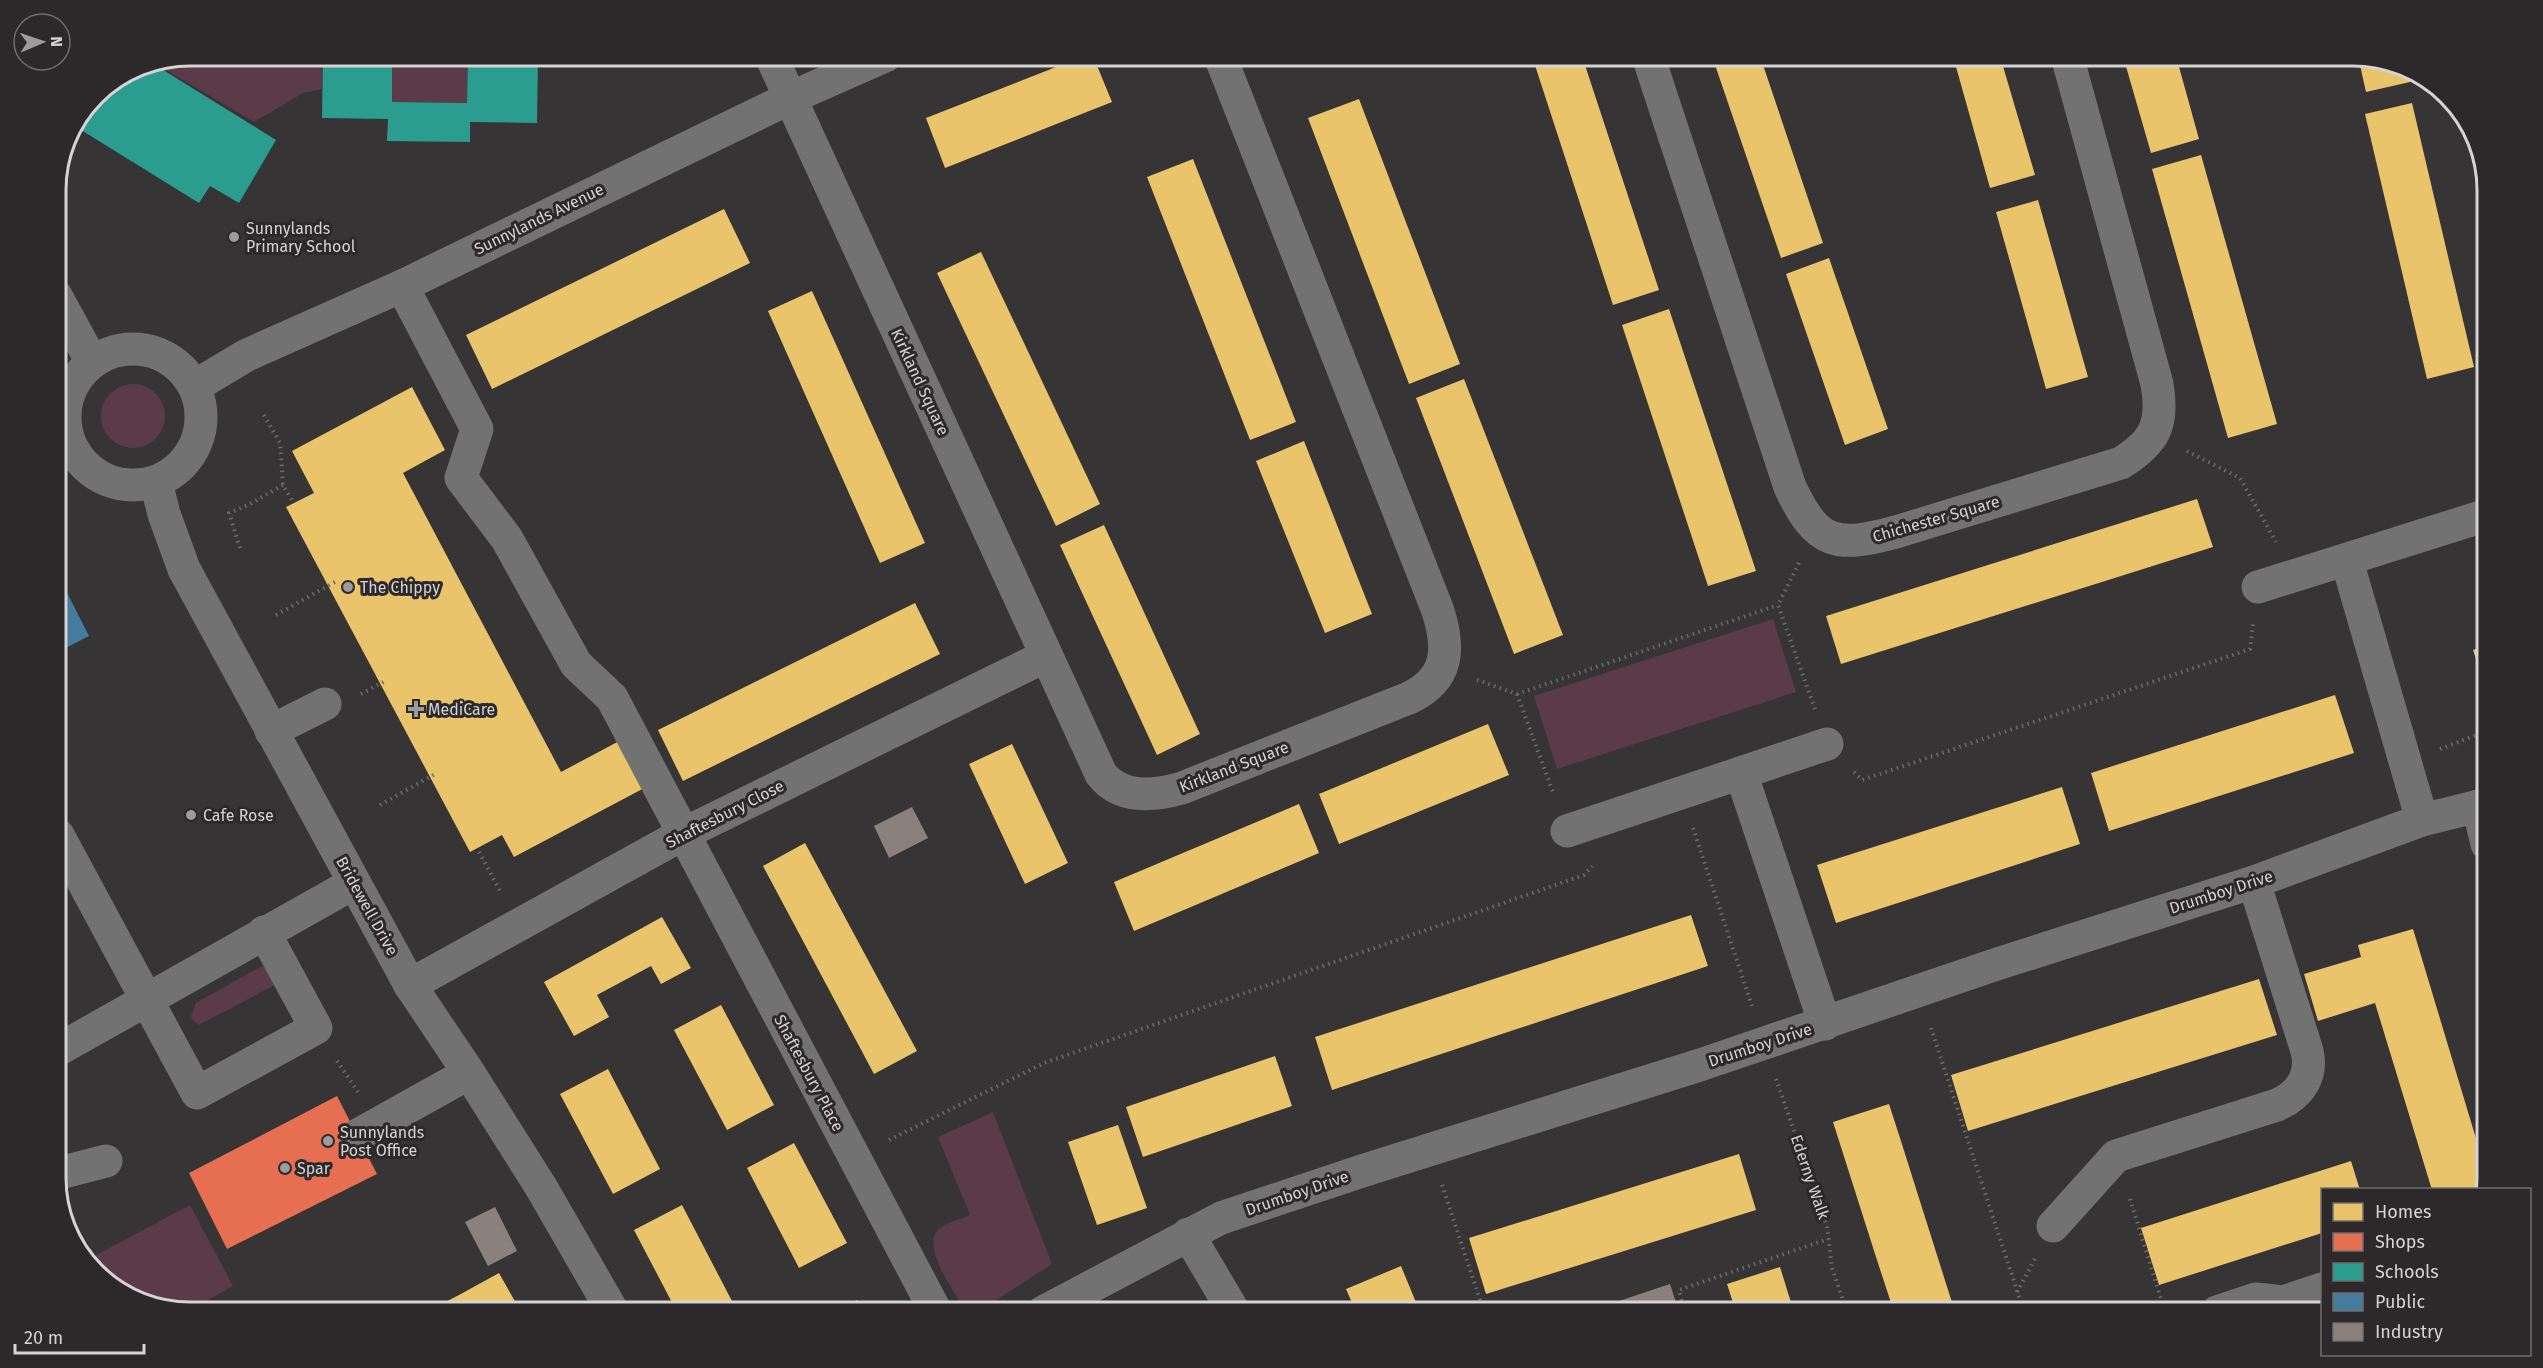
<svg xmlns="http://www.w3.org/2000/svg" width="2543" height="1368" font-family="'Fira Sans',sans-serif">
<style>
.green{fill:#5a3b47}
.homes{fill:#e9c46a}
.shops{fill:#e76f51}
.schools{fill:#2a9d8f}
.public{fill:#457b9d}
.industry{fill:#8a817c}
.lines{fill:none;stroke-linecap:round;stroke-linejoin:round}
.path{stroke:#6d6b6c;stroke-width:4;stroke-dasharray:1.5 4.5;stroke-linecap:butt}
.minor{stroke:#737272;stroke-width:33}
.poi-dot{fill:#9d9b9c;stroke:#2d292a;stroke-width:2}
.labels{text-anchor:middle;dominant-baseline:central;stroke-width:6;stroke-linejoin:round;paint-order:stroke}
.street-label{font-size:16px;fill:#d5d3d3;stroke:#2d292a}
.poi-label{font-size:16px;fill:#d5d3d3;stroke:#2d292a;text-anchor:start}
.rim{fill:none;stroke:#d5d3d3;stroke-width:3}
</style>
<rect width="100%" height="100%" fill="#363435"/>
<g class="green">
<path d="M 190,56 L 323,56 L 322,89 L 303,93 L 254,122 L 154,63 Z"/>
<path d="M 392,56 L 468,56 L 467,103 L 392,102 Z"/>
<circle cx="133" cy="416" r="32"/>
<path d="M 1773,619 L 1796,692 L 1557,769 L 1534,696 Z"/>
<path d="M 262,966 L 271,969 L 275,982 L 273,986 L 199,1025 L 194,1022 L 191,1016 L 196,1003 Z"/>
<path d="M 993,1112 L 1052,1264 L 979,1311 L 963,1307 C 953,1289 919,1244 940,1228 C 948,1222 961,1219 970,1215 L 938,1137 Z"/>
<path d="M 190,1205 L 233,1286 L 186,1312 L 130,1299 L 87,1260 Z"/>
</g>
<g class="homes">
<path d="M 1084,56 L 1093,56 L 1112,102 L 945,168 L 926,118 Z"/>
<path d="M 1532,56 L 1582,56 L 1659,290 L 1613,305 Z"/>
<path d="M 1712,56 L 1760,56 L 1823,243 L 1781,258 Z"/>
<path d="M 1953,56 L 2000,56 L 2035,175 L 1990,188 Z"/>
<path d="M 2123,56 L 2176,56 L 2199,139 L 2151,153 Z"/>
<path d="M 2358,56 L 2407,68 L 2410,82 L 2366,92 Z"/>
<path d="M 1359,99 L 1460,364 L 1409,384 L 1308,118 Z"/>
<path d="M 2412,103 L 2474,367 L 2427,379 L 2365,114 Z"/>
<path d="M 2201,155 L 2277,424 L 2228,438 L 2152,169 Z"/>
<path d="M 1193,159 L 1296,422 L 1250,440 L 1147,177 Z"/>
<path d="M 2038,200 L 2088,377 L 2046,389 L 1996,212 Z"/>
<path d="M 724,209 L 750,263 L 492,389 L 466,335 Z"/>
<path d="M 981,252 L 1100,504 L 1056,526 L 937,273 Z"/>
<path d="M 1829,258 L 1888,429 L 1845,445 L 1786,274 Z"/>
<path d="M 812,291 L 925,543 L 880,563 L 768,311 Z"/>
<path d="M 1669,309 L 1756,571 L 1708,586 L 1622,325 Z"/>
<path d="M 1464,379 L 1563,635 L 1514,654 L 1416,398 Z"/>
<path d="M 412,387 L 445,450 L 403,473 L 561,772 L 623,739 L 648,786 L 514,857 L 502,835 L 470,852 L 286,507 L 314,493 L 292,451 Z"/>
<path d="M 1304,441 L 1372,614 L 1325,633 L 1256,461 Z"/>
<path d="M 2197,499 L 2213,547 L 1841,664 L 1826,616 Z"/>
<path d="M 1104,525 L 1200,734 L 1157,755 L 1060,545 Z"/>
<path d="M 915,603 L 940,654 L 683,781 L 658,730 Z"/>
<path d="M 2487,645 L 2487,692 L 2473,650 Z"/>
<path d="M 2335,695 L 2354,753 L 2109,831 L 2091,773 Z"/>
<path d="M 1488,724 L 1509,775 L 1339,844 L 1319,794 Z"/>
<path d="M 1012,744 L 1068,863 L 1025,884 L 969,764 Z"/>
<path d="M 2062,787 L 2080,844 L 1836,923 L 1817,865 Z"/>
<path d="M 1299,804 L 1319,853 L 1134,931 L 1114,882 Z"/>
<path d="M 805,843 L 917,1051 L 874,1074 L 763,866 Z"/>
<path d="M 1691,915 L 1708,966 L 1332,1090 L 1315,1037 Z"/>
<path d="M 662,917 L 691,968 L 661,984 L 651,966 L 597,995 L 609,1017 L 574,1036 L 544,982 Z"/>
<path d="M 2413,929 L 2487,1175 L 2485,1190 L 2432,1190 L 2375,1003 L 2318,1021 L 2304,974 L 2361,957 L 2358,945 Z"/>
<path d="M 2259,979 L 2277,1035 L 1968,1131 L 1951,1075 Z"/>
<path d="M 721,1005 L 774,1105 L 727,1130 L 674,1030 Z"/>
<path d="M 1275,1056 L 1292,1106 L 1143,1157 L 1126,1107 Z"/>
<path d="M 608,1069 L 660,1169 L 613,1194 L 560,1094 Z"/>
<path d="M 1889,1104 L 1900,1138 L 1955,1312 L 1894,1312 L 1876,1257 L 1833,1122 Z"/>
<path d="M 1118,1125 L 1147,1208 L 1097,1225 L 1068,1142 Z"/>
<path d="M 794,1143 L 847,1243 L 799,1268 L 747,1168 Z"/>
<path d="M 1739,1154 L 1756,1210 L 1486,1294 L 1469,1238 Z"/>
<path d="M 2351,1161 L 2360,1190 L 2322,1190 L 2322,1233 L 2159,1285 L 2141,1228 Z"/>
<path d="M 682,1205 L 734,1305 L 721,1312 L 677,1312 L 634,1230 Z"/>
<path d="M 1401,1266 L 1420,1312 L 1356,1312 L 1346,1289 Z"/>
<path d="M 1780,1267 L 1794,1312 L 1736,1312 L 1727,1284 Z"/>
<path d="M 499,1273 L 521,1312 L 426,1312 L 459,1295 Z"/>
<path d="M 857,1300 L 863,1312 L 831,1312 Z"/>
</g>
<path class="shops" d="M 337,1096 L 377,1174 L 227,1249 L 189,1173 Z"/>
<g class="schools">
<path d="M 323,56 L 392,56 L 392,102 L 467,103 L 468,56 L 538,56 L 537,123 L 470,122 L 470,142 L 387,141 L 388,119 L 322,118 Z"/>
<path d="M 152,63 L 276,140 L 239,203 L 210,186 L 199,203 L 73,125 L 95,95 L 139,66 Z"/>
</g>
<path class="public" d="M 56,571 L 89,636 L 56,653 Z"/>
<g class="industry">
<path d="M 912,807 L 928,838 L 889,858 L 874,826 Z"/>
<path d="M 495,1207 L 517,1251 L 488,1266 L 465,1222 Z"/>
<path d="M 1670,1284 L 1679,1312 L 1609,1312 L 1607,1305 Z"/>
</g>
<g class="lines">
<g class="path">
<path d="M 264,415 L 280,443 L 283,485 L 293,502"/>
<path d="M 2187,451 L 2240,478 L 2276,542"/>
<path d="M 240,548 L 229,513 L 248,505 L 283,485"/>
<path d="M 1799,563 L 1778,605 L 1815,709"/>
<path d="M 276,615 L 335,582"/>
<path d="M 1477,680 L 1517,694 L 1778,605"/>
<path d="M 361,694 L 387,680"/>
<path d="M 1517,694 L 1554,795"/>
<path d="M 2440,749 L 2487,731"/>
<path d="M 1854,772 L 1862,780 L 2250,649 L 2253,624"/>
<path d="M 380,805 L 437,773"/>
<path d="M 1693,828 L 1752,1006"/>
<path d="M 479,852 L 500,891"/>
<path d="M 1931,1028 L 2024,1312"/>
<path d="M 337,1061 L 358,1092"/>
<path d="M 1776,1079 L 1827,1226 L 1832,1268 L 1847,1312"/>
<path d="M 889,1140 L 1044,1063 L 1584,875 L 1592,866"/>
<path d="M 1442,1185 L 1484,1312"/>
<path d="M 2130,1199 L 2165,1312"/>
<path d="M 2017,1292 L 2035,1259"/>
<path d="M 1685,1312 L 1679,1290 L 1828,1239"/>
</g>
<g class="minor">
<path d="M 771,56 L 1101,774 C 1121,800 1154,796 1182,788 L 1409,698 C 1449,679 1450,649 1438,611 L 1220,56"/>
<path d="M 1648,56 L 1790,487 C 1817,545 1836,548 1896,532 L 2121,463 C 2155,442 2164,424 2157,384 L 2067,56"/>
<path d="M 402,286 L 477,429 L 461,478 L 507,539 L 576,664 L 612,698 L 936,1312"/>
<path d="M 56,296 L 92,362"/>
<circle cx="133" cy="417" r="68"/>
<path d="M 195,386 L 247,355 L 402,286 L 790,98 L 885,56"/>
<path d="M 156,482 L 164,514 L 184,569 L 410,985 L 469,1073 L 541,1187 L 613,1312"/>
<path d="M 2347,561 L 2422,820"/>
<path d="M 2258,587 L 2487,515"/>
<path d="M 271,731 L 325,704"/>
<path d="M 1741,773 L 1825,1024"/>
<path d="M 2478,806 L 2487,844"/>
<path d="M 1567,831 L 1827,744"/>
<path d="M 58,835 L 197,1093 L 316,1028 L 264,932"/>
<path d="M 410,985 L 683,834 L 1046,656"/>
<path d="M 56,1051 L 354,883"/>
<path d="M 358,1135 L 469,1073"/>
<path d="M 56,1174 L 106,1161"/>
<path d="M 2053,1226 L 2116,1156 L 2277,1105 C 2300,1095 2313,1076 2307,1051 L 2254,882"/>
<path d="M 1188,1234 L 1234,1312"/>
<path d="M 1043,1312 L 1221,1218 L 1365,1170 L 1700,1065 L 1997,964 L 2254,882 L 2422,820 L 2487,804"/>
<path d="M 2217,1312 L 2256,1299 L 2283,1302 L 2322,1289"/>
</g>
</g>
<g class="poi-dot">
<circle cx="234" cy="237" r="6"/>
<circle cx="348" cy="587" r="6"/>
<path d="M413 700h6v6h6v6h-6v6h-6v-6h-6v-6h6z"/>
<circle cx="191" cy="815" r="6"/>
<circle cx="328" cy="1141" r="6"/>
<circle cx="285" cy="1168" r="6"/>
</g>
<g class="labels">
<g class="street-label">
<text transform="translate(539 219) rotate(-26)">Sunnylands Avenue</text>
<text transform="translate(920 382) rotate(65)">Kirkland Square</text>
<text transform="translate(1936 519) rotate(-16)">Chichester Square</text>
<text transform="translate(1234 767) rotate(-21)">Kirkland Square</text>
<text transform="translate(725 814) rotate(-27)">Shaftesbury Close</text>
<text transform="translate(2221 892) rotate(-18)">Drumboy Drive</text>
<text transform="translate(367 906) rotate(61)">Bridewell Drive</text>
<text transform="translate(1760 1045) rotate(-18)">Drumboy Drive</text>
<text transform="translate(809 1073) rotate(62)">Shaftesbury Place</text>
<text transform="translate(1810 1177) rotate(71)">Ederny Walk</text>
<text transform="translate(1297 1193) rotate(-19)">Drumboy Drive</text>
</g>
<g class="poi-label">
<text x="246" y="228">Sunnylands<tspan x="246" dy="18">Primary School</tspan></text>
<text x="360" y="587">The Chippy</text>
<text x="428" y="709">MediCare</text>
<text x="203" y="815">Cafe Rose</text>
<text x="340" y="1132">Sunnylands<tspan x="340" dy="18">Post Office</tspan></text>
<text x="297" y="1168">Spar</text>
</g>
</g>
<path d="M0 0H2543V1368H0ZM190 66H2353A124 124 0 0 1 2477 190V1178A124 124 0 0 1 2353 1302H190A124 124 0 0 1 66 1178V190A124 124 0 0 1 190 66Z" fill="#2d292a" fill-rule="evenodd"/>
<path class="rim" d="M190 66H2353A124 124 0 0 1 2477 190V1178A124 124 0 0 1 2353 1302H190A124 124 0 0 1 66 1178V190A124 124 0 0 1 190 66Z"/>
<rect x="2321" y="1188" width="210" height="168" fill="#2d292a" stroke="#706d6e" stroke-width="1.5"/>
<rect x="2333" y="1203" width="30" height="18" fill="#e9c46a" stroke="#706d6e" stroke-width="1.5"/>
<text x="2375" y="1218" font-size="18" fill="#d5d3d3">Homes</text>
<rect x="2333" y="1233" width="30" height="18" fill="#e76f51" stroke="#706d6e" stroke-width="1.5"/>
<text x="2375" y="1248" font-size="18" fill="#d5d3d3">Shops</text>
<rect x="2333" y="1263" width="30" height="18" fill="#2a9d8f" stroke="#706d6e" stroke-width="1.5"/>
<text x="2375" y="1278" font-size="18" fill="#d5d3d3">Schools</text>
<rect x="2333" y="1293" width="30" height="18" fill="#457b9d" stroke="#706d6e" stroke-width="1.5"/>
<text x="2375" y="1308" font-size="18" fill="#d5d3d3">Public</text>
<rect x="2333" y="1323" width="30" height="18" fill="#8a817c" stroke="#706d6e" stroke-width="1.5"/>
<text x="2375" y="1338" font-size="18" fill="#d5d3d3">Industry</text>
<g transform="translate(42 42) rotate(88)"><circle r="28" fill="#2d292a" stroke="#706d6e" stroke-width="1.5"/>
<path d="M0-4.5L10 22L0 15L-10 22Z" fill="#9d9b9c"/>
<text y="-9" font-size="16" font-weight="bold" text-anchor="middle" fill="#d5d3d3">N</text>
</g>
<path d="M15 1344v9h129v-9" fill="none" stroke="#d5d3d3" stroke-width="3"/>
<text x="24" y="1344" font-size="18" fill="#d5d3d3" stroke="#2d292a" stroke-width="4.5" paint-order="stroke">20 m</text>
</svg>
